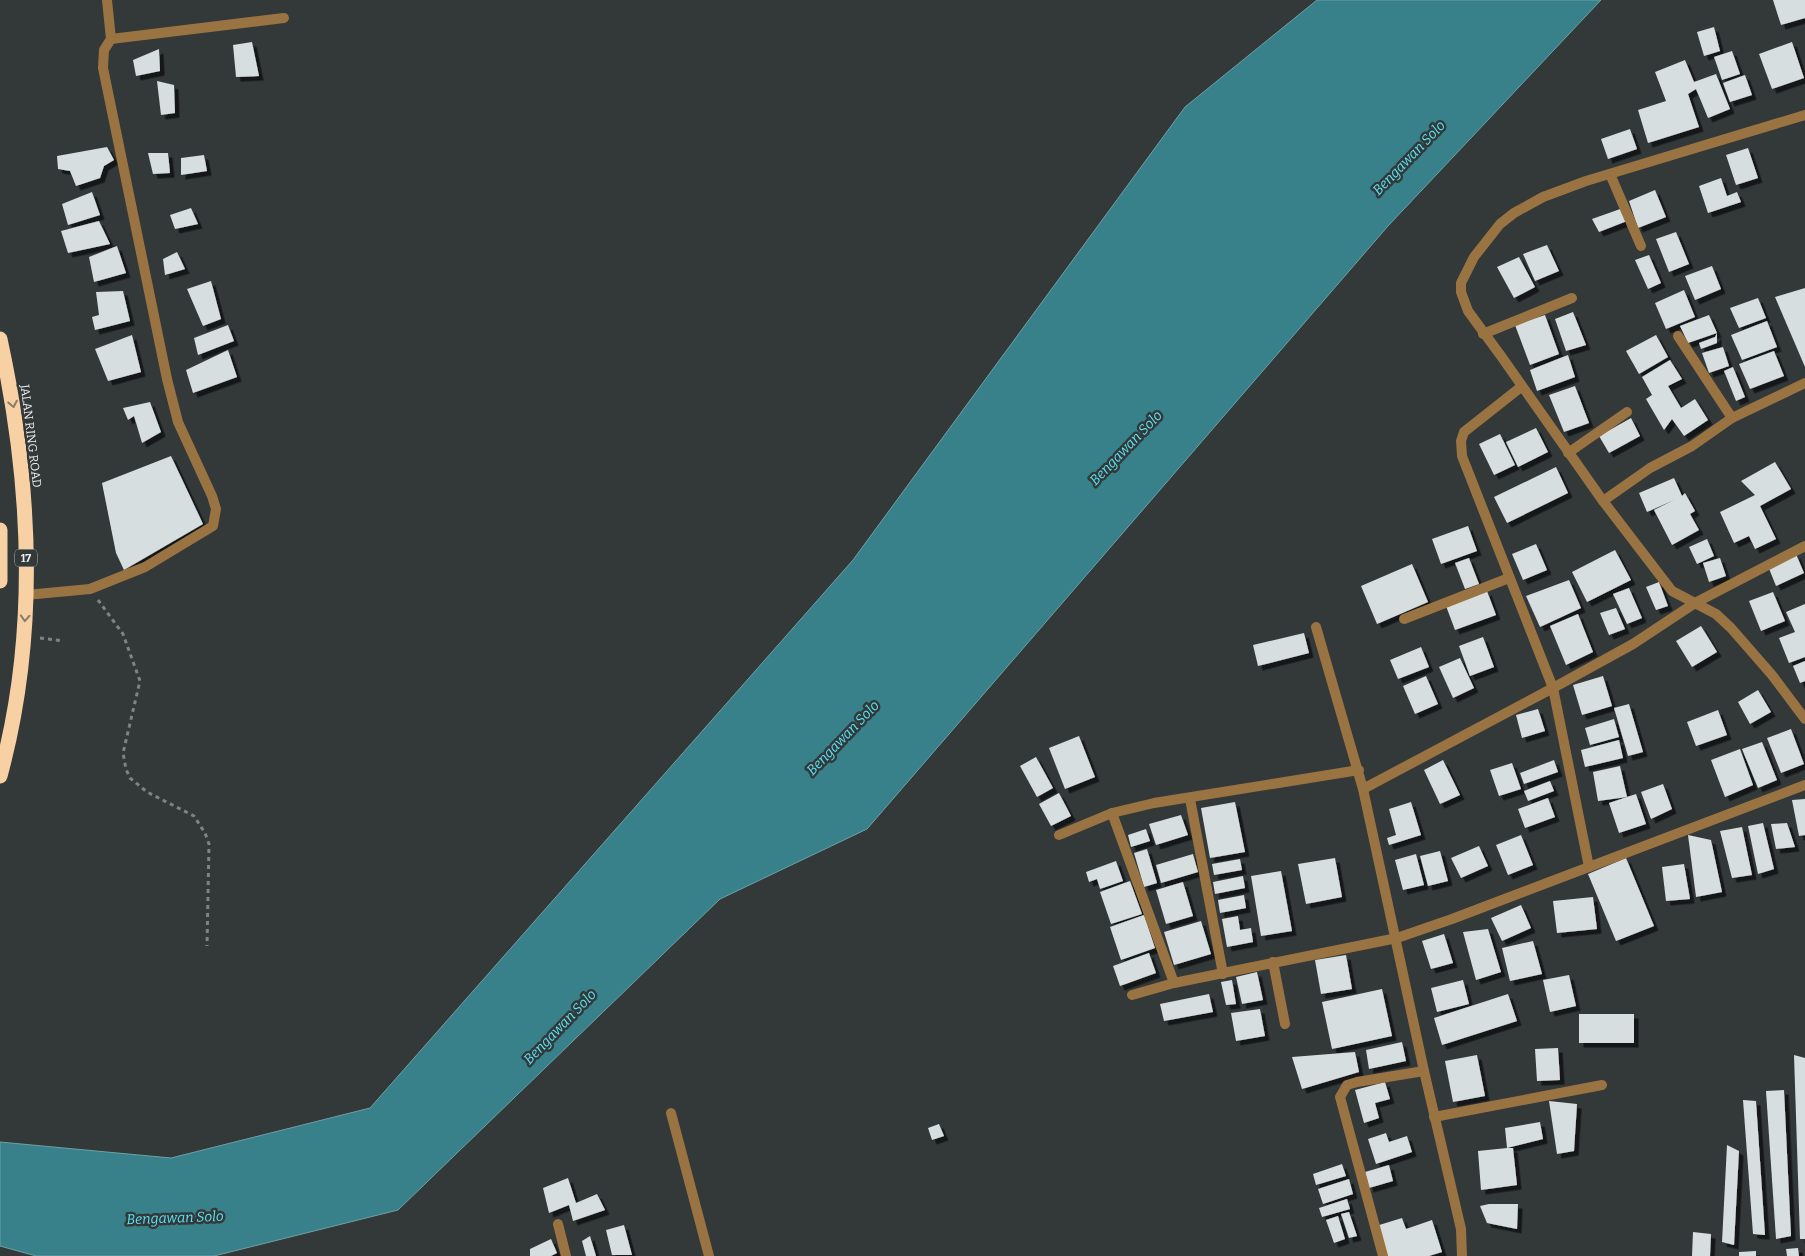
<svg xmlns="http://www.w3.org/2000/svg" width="1805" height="1256" font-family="Bitter,serif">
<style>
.water{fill:#38808a;stroke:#6ea1a8}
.building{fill:#d7dedf;filter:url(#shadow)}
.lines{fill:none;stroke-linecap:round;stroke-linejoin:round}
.path{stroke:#7f8384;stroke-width:3;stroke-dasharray:4 4;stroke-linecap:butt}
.street{stroke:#997342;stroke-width:10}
.highway{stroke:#f7d1a4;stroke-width:15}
.oneway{stroke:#8b7d69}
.labels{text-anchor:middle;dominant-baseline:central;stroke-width:5;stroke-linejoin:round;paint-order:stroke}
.shield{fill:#333839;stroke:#b4b7b8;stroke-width:1}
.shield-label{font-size:11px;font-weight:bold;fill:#ebeeef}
.street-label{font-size:12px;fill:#ebeeef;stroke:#333839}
.water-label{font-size:14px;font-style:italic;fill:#59e5f8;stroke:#333839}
</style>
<defs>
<filter id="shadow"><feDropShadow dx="4.5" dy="4.5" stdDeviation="0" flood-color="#0009"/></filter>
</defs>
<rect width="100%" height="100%" fill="#333839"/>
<path class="water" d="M 1317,0 L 1601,0 L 1388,226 L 867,829 L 720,899 L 398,1210 L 214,1256 L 36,1256 L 0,1246 L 0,1142 L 171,1158 L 370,1108 L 853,560 L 1185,107 Z"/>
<g class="building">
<path d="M 1773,0 L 1805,0 L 1805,18 L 1781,25 Z"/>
<path d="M 1714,27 L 1720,51 L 1704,56 L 1697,32 Z"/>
<path d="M 252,42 L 259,76 L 236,77 L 233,45 Z"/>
<path d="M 1792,42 L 1804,78 L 1772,89 L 1759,54 Z"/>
<path d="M 159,49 L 160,71 L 136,76 L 133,60 Z"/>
<path d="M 1732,51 L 1740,74 L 1722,80 L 1714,57 Z"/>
<path d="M 1685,60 L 1694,82 L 1716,74 L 1730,109 L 1708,118 L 1696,89 L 1688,94 L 1699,127 L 1648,143 L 1638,110 L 1666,101 L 1655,72 Z"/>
<path d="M 1745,75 L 1752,95 L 1730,102 L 1723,83 Z"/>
<path d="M 157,81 L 174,85 L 175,113 L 161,115 Z"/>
<path d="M 1630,129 L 1637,149 L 1608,159 L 1601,139 Z"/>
<path d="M 107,147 L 114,160 L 104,166 L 100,178 L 76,186 L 70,171 L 58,169 L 57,156 Z"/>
<path d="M 1748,148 L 1758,178 L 1736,185 L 1726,155 Z"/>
<path d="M 148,153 L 168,153 L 170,173 L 153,174 Z"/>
<path d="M 204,155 L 207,171 L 181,175 L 181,158 Z"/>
<path d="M 1721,178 L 1727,196 L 1737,192 L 1741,202 L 1708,213 L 1699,186 Z"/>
<path d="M 1655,190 L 1666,217 L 1638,228 L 1629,201 Z"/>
<path d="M 92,192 L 100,215 L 68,225 L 62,204 Z"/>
<path d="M 191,208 L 198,224 L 175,229 L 170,215 Z"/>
<path d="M 1623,208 L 1627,221 L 1599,232 L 1592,219 Z"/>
<path d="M 99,221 L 110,244 L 68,253 L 61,231 Z"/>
<path d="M 1676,232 L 1689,264 L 1669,272 L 1656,239 Z"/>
<path d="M 1547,245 L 1559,271 L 1535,281 L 1523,254 Z"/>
<path d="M 117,246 L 126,273 L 94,282 L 89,257 Z"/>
<path d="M 177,252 L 185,269 L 165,275 L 163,259 Z"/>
<path d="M 1649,255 L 1661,283 L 1648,289 L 1635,260 Z"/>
<path d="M 1519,257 L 1535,287 L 1514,298 L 1497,267 Z"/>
<path d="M 1712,266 L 1721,289 L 1695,300 L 1685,276 Z"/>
<path d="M 211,281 L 221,319 L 203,326 L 187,289 Z"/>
<path d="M 1805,288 L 1805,367 L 1775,297 Z"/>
<path d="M 1684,290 L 1695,317 L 1666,329 L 1655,303 Z"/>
<path d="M 123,291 L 130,321 L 95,330 L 92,317 L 99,315 L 96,292 Z"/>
<path d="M 1758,298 L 1766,318 L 1739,328 L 1730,308 Z"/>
<path d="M 1573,312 L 1586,345 L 1566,351 L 1555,319 Z"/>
<path d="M 1545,315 L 1559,354 L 1530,365 L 1515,325 Z"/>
<path d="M 1709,315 L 1717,333 L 1717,343 L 1701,349 L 1699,343 L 1715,337 L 1717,333 L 1688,343 L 1680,326 Z"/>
<path d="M 1767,321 L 1777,347 L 1742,360 L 1731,335 Z"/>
<path d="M 228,325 L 234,341 L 198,355 L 194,338 Z"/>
<path d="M 132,335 L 141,372 L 108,381 L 95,349 Z"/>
<path d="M 1656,335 L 1668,357 L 1639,374 L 1626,351 Z"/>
<path d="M 1723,347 L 1729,366 L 1709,373 L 1702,353 Z"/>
<path d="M 228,350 L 237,377 L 193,393 L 186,370 Z"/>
<path d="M 1774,351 L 1784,376 L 1750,389 L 1739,364 Z"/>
<path d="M 1568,355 L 1575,377 L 1537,391 L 1530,370 Z"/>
<path d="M 1670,360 L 1682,379 L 1668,386 L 1681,408 L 1695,399 L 1708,420 L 1684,436 L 1672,419 L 1664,430 L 1646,399 L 1652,395 L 1642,377 Z"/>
<path d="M 1733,367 L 1745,397 L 1736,401 L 1724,371 Z"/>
<path d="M 1575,386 L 1589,423 L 1564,432 L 1549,395 Z"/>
<path d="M 150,402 L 161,432 L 142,443 L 134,416 L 128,420 L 123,408 Z"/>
<path d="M 1631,418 L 1640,436 L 1609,453 L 1599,436 Z"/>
<path d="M 1536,428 L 1548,452 L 1518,467 L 1506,442 Z"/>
<path d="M 1500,434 L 1515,465 L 1494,475 L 1479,444 Z"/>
<path d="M 171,456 L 203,524 L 124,570 L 116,553 L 102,483 Z"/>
<path d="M 1775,462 L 1791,489 L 1760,506 L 1776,539 L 1755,549 L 1749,536 L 1734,543 L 1720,512 L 1755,495 L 1741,481 Z"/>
<path d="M 1556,467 L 1568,493 L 1507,523 L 1494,497 Z"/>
<path d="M 1674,478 L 1682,496 L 1685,493 L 1695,511 L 1690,514 L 1699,530 L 1672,545 L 1654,510 L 1674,500 L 1647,512 L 1639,493 Z"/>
<path d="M 1468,526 L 1477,551 L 1441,564 L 1432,539 Z"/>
<path d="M 1707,539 L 1714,556 L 1697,564 L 1689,547 Z"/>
<path d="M 1536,544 L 1547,570 L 1523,580 L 1512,554 Z"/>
<path d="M 1615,550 L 1631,580 L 1587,602 L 1572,572 Z"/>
<path d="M 1796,554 L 1804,573 L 1776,586 L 1768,566 Z"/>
<path d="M 1469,558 L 1479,584 L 1465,589 L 1455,563 Z"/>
<path d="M 1720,558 L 1726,576 L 1709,582 L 1703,563 Z"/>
<path d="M 1412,564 L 1428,602 L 1377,624 L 1361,586 Z"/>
<path d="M 1569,580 L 1581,608 L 1540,627 L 1526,596 Z"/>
<path d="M 1659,582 L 1668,606 L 1656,610 L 1646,587 Z"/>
<path d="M 1629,588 L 1642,618 L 1627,624 L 1613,594 Z"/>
<path d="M 1487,591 L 1496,615 L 1455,630 L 1446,606 Z"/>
<path d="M 1773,592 L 1785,621 L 1761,631 L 1749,601 Z"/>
<path d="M 1805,604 L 1805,657 L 1789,663 L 1779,638 L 1795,632 L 1786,612 Z"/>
<path d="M 1616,608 L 1625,629 L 1609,635 L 1600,613 Z"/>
<path d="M 1578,614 L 1593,652 L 1566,665 L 1550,626 Z"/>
<path d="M 1701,626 L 1717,652 L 1692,667 L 1676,641 Z"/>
<path d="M 1304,633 L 1309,653 L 1258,666 L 1253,645 Z"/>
<path d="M 1483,637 L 1494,667 L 1470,676 L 1459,646 Z"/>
<path d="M 1421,647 L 1429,667 L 1398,679 L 1390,660 Z"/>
<path d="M 1460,658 L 1474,688 L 1453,698 L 1439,667 Z"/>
<path d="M 1805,661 L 1805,681 L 1800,683 L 1793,666 Z"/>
<path d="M 1426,676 L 1438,704 L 1415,714 L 1403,686 Z"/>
<path d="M 1603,676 L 1612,706 L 1582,715 L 1573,685 Z"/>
<path d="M 1758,690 L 1771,712 L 1750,724 L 1738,702 Z"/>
<path d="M 1629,704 L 1643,752 L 1628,756 L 1614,708 Z"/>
<path d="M 1538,709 L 1545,731 L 1522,738 L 1516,715 Z"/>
<path d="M 1718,710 L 1727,735 L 1696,746 L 1687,722 Z"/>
<path d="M 1614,719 L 1619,737 L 1590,745 L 1585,728 Z"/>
<path d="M 1791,729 L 1804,764 L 1781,773 L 1767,738 Z"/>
<path d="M 1079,736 L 1095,777 L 1065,789 L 1049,748 Z"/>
<path d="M 1619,740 L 1623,758 L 1585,767 L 1581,750 Z"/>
<path d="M 1762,742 L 1777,780 L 1758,788 L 1742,749 Z"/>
<path d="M 1740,749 L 1753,785 L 1725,797 L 1711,760 Z"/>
<path d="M 1036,757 L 1053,788 L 1037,797 L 1020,766 Z"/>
<path d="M 1443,760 L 1460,795 L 1440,804 L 1424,770 Z"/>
<path d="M 1554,760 L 1558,772 L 1524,784 L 1520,773 Z"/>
<path d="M 1512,763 L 1521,789 L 1499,796 L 1490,770 Z"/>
<path d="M 1620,766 L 1627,797 L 1598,801 L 1593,772 Z"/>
<path d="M 1550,781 L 1554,791 L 1528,801 L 1524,791 Z"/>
<path d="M 1663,784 L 1672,809 L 1651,819 L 1641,792 Z"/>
<path d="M 1059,793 L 1071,816 L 1051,826 L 1039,804 Z"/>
<path d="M 1636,794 L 1646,824 L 1619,833 L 1609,803 Z"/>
<path d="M 1548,798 L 1555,817 L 1525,828 L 1518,809 Z"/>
<path d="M 1805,799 L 1805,835 L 1799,836 L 1792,800 Z"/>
<path d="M 1235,802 L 1245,852 L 1210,858 L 1201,808 Z"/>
<path d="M 1411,802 L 1421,835 L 1389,845 L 1387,838 L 1396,835 L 1389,809 Z"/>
<path d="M 1181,815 L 1188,835 L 1156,845 L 1149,824 Z"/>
<path d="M 1763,823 L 1774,869 L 1758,874 L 1748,826 Z"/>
<path d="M 1787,823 L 1795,847 L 1776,849 L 1771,824 Z"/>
<path d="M 1742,827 L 1752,875 L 1732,878 L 1720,831 Z"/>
<path d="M 1146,829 L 1150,841 L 1131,847 L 1128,835 Z"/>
<path d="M 1521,835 L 1533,865 L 1508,875 L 1496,845 Z"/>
<path d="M 1688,835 L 1711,840 L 1722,892 L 1696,897 Z"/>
<path d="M 1479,846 L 1488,866 L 1461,878 L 1451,858 Z"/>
<path d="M 1147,849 L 1157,883 L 1144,887 L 1134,853 Z"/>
<path d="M 1440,851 L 1448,881 L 1428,886 L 1420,856 Z"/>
<path d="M 1193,854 L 1198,872 L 1161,883 L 1156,865 Z"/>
<path d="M 1416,854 L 1424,885 L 1403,890 L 1395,860 Z"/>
<path d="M 1335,858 L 1342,897 L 1306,904 L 1298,864 Z"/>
<path d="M 1626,858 L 1654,926 L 1616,941 L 1588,874 Z"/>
<path d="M 1240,859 L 1242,870 L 1214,875 L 1212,864 Z"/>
<path d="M 1116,861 L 1123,881 L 1100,889 L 1097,879 L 1089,882 L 1086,872 Z"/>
<path d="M 1684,864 L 1690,899 L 1666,901 L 1662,867 Z"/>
<path d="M 1281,871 L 1292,931 L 1261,936 L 1251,876 Z"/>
<path d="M 1243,876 L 1245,888 L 1215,894 L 1213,882 Z"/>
<path d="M 1130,881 L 1142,914 L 1111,924 L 1100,892 Z"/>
<path d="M 1183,882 L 1193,916 L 1166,924 L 1156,890 Z"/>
<path d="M 1244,895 L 1246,908 L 1220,913 L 1218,900 Z"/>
<path d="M 1593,897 L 1597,929 L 1557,933 L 1553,901 Z"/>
<path d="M 1521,905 L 1531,928 L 1502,941 L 1491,918 Z"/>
<path d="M 1144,915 L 1155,948 L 1121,960 L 1110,927 Z"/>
<path d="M 1238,916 L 1240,930 L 1251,928 L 1253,942 L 1227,947 L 1222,919 Z"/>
<path d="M 1201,921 L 1211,954 L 1174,965 L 1164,932 Z"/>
<path d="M 1488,929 L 1501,972 L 1476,980 L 1463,932 Z"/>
<path d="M 1444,934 L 1453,963 L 1431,969 L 1422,941 Z"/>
<path d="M 1533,941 L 1542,974 L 1510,981 L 1502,948 Z"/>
<path d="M 1149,953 L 1156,973 L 1120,986 L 1113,966 Z"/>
<path d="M 1346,955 L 1352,989 L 1321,994 L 1315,960 Z"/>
<path d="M 1257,972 L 1263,1000 L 1242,1004 L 1236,977 Z"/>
<path d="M 1569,975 L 1576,1006 L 1550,1012 L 1543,980 Z"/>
<path d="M 1232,980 L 1236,1004 L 1226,1005 L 1221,982 Z"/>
<path d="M 1463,980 L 1469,1004 L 1437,1012 L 1431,988 Z"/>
<path d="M 1382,989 L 1392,1036 L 1332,1049 L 1322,1002 Z"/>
<path d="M 1209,994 L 1213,1012 L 1164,1021 L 1160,1004 Z"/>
<path d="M 1508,994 L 1517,1021 L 1442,1045 L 1434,1018 Z"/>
<path d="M 1260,1009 L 1265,1036 L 1236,1041 L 1231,1013 Z"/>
<rect x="1579" y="1014" width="55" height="29"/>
<path d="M 1402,1042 L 1406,1061 L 1369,1069 L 1366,1050 Z"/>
<path d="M 1558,1048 L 1560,1080 L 1537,1081 L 1535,1049 Z"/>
<path d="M 1355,1052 L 1359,1072 L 1302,1089 L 1292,1057 Z"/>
<path d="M 1477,1055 L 1485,1096 L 1453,1102 L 1445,1061 Z"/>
<path d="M 1794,1055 L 1805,1058 L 1805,1239 L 1800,1239 Z"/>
<path d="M 1385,1082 L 1390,1099 L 1375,1103 L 1379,1118 L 1364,1123 L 1355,1090 Z"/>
<path d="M 1784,1090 L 1791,1236 L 1776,1239 L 1766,1091 Z"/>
<path d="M 1743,1100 L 1756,1101 L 1765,1235 L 1753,1234 Z"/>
<path d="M 1549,1101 L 1577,1104 L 1574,1151 L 1557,1154 Z"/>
<path d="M 1540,1122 L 1543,1139 L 1507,1148 L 1513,1148 L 1517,1185 L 1481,1190 L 1478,1151 L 1507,1148 L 1505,1128 Z"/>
<path d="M 939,1124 L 944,1136 L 932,1140 L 928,1128 Z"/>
<path d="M 1386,1133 L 1389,1142 L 1407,1136 L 1412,1152 L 1376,1164 L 1368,1139 Z"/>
<path d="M 1727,1145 L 1739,1151 L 1734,1245 L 1722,1242 Z"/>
<path d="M 1342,1164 L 1346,1176 L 1316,1185 L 1313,1174 Z"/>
<path d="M 1389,1165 L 1393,1181 L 1369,1188 L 1365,1172 Z"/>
<path d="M 568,1178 L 576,1203 L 597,1194 L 605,1210 L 573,1221 L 569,1205 L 549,1213 L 543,1188 Z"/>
<path d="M 1349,1179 L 1353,1194 L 1323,1204 L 1318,1189 Z"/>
<path d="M 1347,1199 L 1350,1209 L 1322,1217 L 1319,1208 Z"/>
<path d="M 1489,1204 L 1518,1204 L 1517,1229 L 1487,1223 L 1480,1206 Z"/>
<path d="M 1349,1212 L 1357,1236 L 1349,1238 L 1341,1214 Z"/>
<path d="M 1338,1216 L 1345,1239 L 1334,1243 L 1326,1220 Z"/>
<path d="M 1402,1218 L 1406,1229 L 1432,1220 L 1442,1252 L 1429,1256 L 1386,1256 L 1376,1226 Z"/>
<path d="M 624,1225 L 632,1255 L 612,1255 L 606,1230 Z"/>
<path d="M 1693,1232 L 1711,1234 L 1710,1256 L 1692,1256 Z"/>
<path d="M 590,1236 L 596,1256 L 586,1256 L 582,1241 Z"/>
<path d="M 551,1239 L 557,1253 L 551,1256 L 530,1256 L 530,1249 Z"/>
<path d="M 1798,1248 L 1799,1256 L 1787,1256 L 1786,1249 Z"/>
<path d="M 1756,1251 L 1756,1256 L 1739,1256 L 1739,1252 Z"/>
</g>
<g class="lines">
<g class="path">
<path d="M 98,600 L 123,634 L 140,681 L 123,753 L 126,769 L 130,778 L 147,792 L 194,816 L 205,833 L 209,844 L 207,946"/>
<path d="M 40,638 L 63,641"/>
</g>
<g class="street">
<path d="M 111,39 L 284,18"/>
<path d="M 1805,115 L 1586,181 L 1543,197 L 1514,213 L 1500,224 L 1474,257 L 1461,283 L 1461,292 L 1468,311 L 1501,356 L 1603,501 L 1672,591 L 1716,614 L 1731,628 L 1772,675 L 1805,719"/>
<path d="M 1610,174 L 1641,246"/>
<path d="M 1483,334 L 1572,298"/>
<path d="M 1678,336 L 1732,418"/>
<path d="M 1521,387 L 1464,432 L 1461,441 L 1462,456 L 1553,688 L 1589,867"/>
<path d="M 1568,453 L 1627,412"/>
<path d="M 1603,501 L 1650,468 L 1692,446 L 1732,418 L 1805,383"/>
<path d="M 26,595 L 90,589 L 145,567 L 213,526 L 216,509 L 212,496 L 178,422 L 167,379 L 103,68 L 104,50 L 111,39 L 107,0"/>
<path d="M 1404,619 L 1509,578"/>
<path d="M 1316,627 L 1363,789 L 1424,1071 L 1461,1229 L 1462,1256"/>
<path d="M 1363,789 L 1553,688 L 1633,644 L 1695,603 L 1805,546"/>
<path d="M 1190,799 L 1223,974"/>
<path d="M 1112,813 L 1174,983"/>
<path d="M 1059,835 L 1112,813 L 1154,803 L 1359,770"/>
<path d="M 1273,962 L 1285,1024"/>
<path d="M 1132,995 L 1174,983 L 1397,938 L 1452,919 L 1805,785"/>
<path d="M 671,1113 L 709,1256"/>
<path d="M 1434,1117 L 1602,1085"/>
<path d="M 558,1224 L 566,1256"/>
<path d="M 1383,1256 L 1340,1097 L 1347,1085 L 1357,1082 L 1424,1071"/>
</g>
<g class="highway">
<path d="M 0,339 C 31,482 39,633 0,776"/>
<path d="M 0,530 L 0,581"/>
</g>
</g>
<defs><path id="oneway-chevron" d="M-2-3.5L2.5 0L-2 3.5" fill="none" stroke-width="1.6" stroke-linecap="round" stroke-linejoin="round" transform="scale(1.25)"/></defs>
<g class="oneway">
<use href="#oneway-chevron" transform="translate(13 404) rotate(79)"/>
<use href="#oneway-chevron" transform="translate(25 618) rotate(93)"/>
</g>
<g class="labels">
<rect class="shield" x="15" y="549.5" width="22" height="17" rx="4"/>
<g class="shield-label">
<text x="26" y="558">17</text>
</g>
<g class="street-label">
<text transform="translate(31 436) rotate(83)">JALAN RING ROAD</text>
</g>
<g class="water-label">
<text transform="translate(1409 158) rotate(-46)">Bengawan Solo</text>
<text transform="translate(1126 448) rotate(-46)">Bengawan Solo</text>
<text transform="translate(843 738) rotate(-46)">Bengawan Solo</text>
<text transform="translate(560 1027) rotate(-46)">Bengawan Solo</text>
<text transform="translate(175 1218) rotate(-2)">Bengawan Solo</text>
</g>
</g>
</svg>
